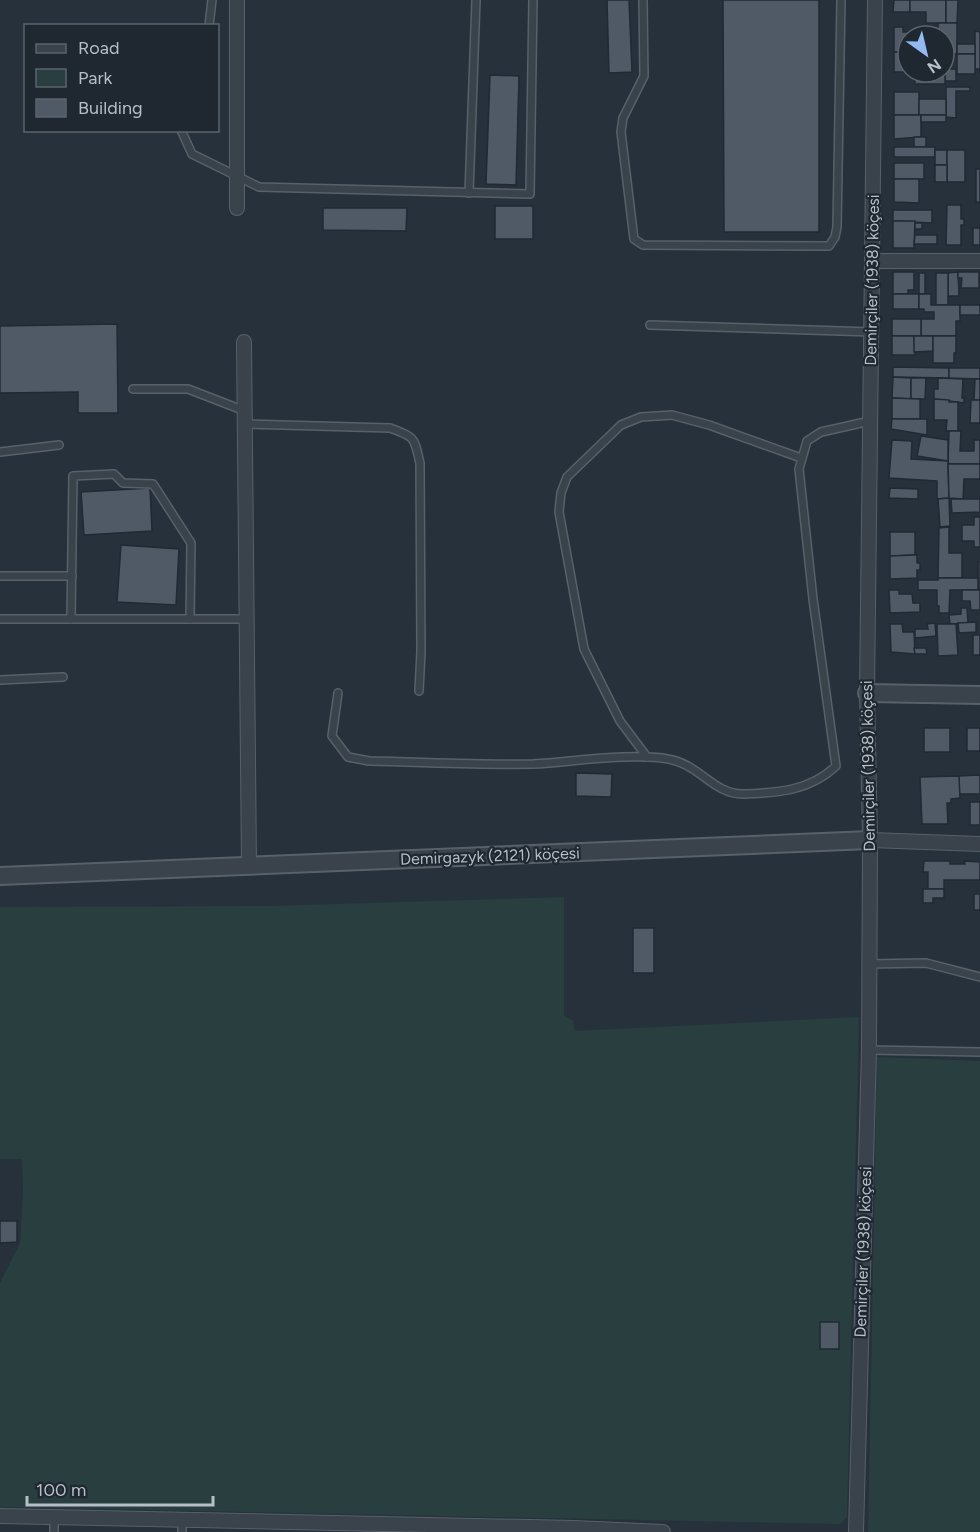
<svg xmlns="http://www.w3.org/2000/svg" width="980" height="1532" font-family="Figtree,sans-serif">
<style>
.green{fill:#293e3e}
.building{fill:#505a67;stroke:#212933;stroke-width:1.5}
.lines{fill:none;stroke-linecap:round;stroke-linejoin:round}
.service-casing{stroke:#58606a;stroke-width:10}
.minor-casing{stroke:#58606a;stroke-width:16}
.tertiary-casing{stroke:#58606a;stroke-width:20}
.service{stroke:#3a424c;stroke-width:7}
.minor{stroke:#3a424c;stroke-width:14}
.tertiary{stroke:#3a424c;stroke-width:16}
.labels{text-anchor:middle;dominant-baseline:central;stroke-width:4.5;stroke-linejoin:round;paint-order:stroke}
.street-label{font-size:16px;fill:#b6bec7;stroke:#1f2731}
</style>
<rect width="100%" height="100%" fill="#26313c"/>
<g class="green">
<path d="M 564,897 L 564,1015 L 573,1021 L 575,1031 L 859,1017 L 847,1517 L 840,1524 L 834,1524 L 0,1507 L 0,1283 L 20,1243 L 23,1191 L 22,1159 L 0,1159 L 0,907 L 268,906 Z"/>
<path d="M 877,1057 L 980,1061 L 980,1532 L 868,1532 Z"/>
</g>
<g class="building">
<path d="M 607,0 L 629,0 L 632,72 L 609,73 Z"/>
<path d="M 723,0 L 819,0 L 819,232 L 724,232 Z"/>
<path d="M 894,0 L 910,0 L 910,12 L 893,12 Z"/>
<path d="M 910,0 L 946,0 L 946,23 L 926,23 L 926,12 L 910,12 Z"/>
<path d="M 946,0 L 958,0 L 957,23 L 946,23 Z"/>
<path d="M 938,23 L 957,23 L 957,54 L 944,54 L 944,36 L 931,36 L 931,32 L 938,32 Z"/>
<path d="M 894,27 L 903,27 L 903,32 L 910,32 L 910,36 L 908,36 L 908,52 L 894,52 Z"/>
<path d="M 975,31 L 980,32 L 980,74 L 980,69 L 975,69 Z"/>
<rect x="957" y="44" width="18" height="10"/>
<path d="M 894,52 L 908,52 L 908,72 L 915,72 L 894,72 Z"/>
<rect x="957" y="54" width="18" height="20"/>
<rect x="945" y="69" width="11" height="12"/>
<path d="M 915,72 L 945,73 L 945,84 L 915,84 Z"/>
<path d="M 490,75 L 519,76 L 516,185 L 486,184 Z"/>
<path d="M 946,87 L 970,87 L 970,91 L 956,91 L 956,118 L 946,117 Z"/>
<rect x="894" y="92" width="25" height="23"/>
<rect x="919" y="99" width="27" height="16"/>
<path d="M 894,115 L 921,115 L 921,137 L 894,139 Z"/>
<rect x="921" y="115" width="25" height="7"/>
<rect x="914" y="137" width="12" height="10"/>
<rect x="894" y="147" width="41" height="10"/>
<rect x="935" y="150" width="12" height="15"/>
<rect x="947" y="150" width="18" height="32"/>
<rect x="894" y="163" width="30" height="16"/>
<rect x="935" y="165" width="12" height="17"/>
<rect x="976" y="169" width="4" height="33"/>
<path d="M 894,179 L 919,179 L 919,203 L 894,202 Z"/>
<path d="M 947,205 L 961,205 L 961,219 L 964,219 L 964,225 L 961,225 L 961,245 L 946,245 Z"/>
<rect x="495" y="206" width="38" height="33"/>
<path d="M 323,208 L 407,208 L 406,231 L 323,230 Z"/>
<path d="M 893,210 L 932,210 L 932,223 L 893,221 Z"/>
<path d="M 893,221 L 915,221 L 914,248 L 893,248 Z"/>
<rect x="915" y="223" width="7" height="6"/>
<rect x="973" y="228" width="7" height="17"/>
<path d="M 915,235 L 937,235 L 937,244 L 914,244 Z"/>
<path d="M 893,272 L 914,272 L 914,290 L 908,290 L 908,294 L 893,294 Z"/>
<path d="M 958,272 L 959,296 L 948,296 L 948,273 Z"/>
<path d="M 958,272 L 979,272 L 979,288 L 961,288 L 962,278 L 958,278 Z"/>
<rect x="919" y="273" width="6" height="21"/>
<rect x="936" y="273" width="12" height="32"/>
<rect x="893" y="294" width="26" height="15"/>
<path d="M 919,294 L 931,294 L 931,305 L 960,305 L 960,321 L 956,321 L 956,336 L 921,336 L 921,319 L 934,319 L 934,312 L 924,312 L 924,309 L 919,309 Z"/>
<rect x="960" y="305" width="20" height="10"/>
<rect x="892" y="319" width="29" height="17"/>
<path d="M 117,324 L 118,413 L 78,413 L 78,392 L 0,393 L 0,326 Z"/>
<path d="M 892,336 L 914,336 L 915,355 L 892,355 Z"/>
<path d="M 914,336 L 933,336 L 933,351 L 914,352 Z"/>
<path d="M 933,336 L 956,336 L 956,353 L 954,353 L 954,363 L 933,363 Z"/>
<path d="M 893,367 L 949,368 L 949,378 L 893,377 Z"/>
<path d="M 949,368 L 980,368 L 980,379 L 949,378 Z"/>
<path d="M 893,377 L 911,378 L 911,399 L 892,398 Z"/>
<path d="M 911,378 L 926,378 L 925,399 L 911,399 Z"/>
<path d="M 938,378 L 963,379 L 962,398 L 964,398 L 964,403 L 934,399 L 934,389 L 938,389 Z"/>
<path d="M 975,379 L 980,379 L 980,400 L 974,400 Z"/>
<path d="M 892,398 L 920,399 L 920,419 L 892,419 Z"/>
<path d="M 934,399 L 949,400 L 949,402 L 958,402 L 958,431 L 946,431 L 947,420 L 934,420 Z"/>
<path d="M 971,400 L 980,400 L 980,423 L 970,423 Z"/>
<path d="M 892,419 L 927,419 L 927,435 L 891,429 Z"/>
<path d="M 949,431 L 961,431 L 960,451 L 974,451 L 974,440 L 980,440 L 980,464 L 948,464 Z"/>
<path d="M 921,436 L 948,440 L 948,461 L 917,456 Z"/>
<path d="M 892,440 L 912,441 L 911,459 L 948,461 L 949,498 L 937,499 L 937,481 L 889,478 Z"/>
<path d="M 948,464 L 980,464 L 980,479 L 964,479 L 963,499 L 949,498 Z"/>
<path d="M 150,488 L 152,531 L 84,535 L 81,492 Z"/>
<path d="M 890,488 L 918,489 L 918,499 L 889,498 Z"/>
<path d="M 949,498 L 950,526 L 940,527 L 938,499 Z"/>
<path d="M 951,499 L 980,499 L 980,512 L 952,513 Z"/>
<path d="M 974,517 L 980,517 L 980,547 L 974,547 L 974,541 L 962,541 L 962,525 L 974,525 Z"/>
<path d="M 949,527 L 949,553 L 962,553 L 962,578 L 938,578 L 939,528 Z"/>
<path d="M 890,532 L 915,532 L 915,555 L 890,556 Z"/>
<path d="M 121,545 L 179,549 L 176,605 L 117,602 Z"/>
<path d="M 915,555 L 917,555 L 917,563 L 920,563 L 920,570 L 917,570 L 917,578 L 890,579 L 890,556 Z"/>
<rect x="978" y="562" width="2" height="28"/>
<path d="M 938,578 L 978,578 L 978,590 L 950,590 L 949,613 L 939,613 L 939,606 L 937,606 L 937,590 L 918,590 L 918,580 L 938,580 Z"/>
<path d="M 889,590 L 899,590 L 899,594 L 912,594 L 913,603 L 920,603 L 920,612 L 890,613 Z"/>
<path d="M 962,590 L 980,590 L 980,610 L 971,610 L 970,601 L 962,601 Z"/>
<path d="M 961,608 L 967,608 L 968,623 L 950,624 L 949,615 L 961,614 Z"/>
<path d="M 976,622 L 976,632 L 959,633 L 958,623 Z"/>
<path d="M 935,623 L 936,636 L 915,638 L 915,629 L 928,629 L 927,624 Z"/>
<path d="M 890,624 L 902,624 L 903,632 L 914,632 L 915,654 L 891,652 Z"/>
<path d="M 937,624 L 956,624 L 958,655 L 938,656 Z"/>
<rect x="973" y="635" width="7" height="20"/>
<path d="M 914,648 L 926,648 L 927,654 L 915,654 Z"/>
<rect x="924" y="728" width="26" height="24"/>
<rect x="967" y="728" width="13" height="23"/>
<path d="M 576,773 L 612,774 L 611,797 L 576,796 Z"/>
<path d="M 980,775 L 980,794 L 959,794 L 959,776 Z"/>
<path d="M 959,776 L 960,798 L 951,799 L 951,803 L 947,803 L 948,824 L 922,824 L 920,777 Z"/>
<rect x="970" y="802" width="10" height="23"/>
<path d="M 924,861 L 950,861 L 950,864 L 965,864 L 964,861 L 980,862 L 980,880 L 944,880 L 944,889 L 928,889 L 928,872 L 923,872 Z"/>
<path d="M 923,889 L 944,889 L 944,898 L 933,898 L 933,903 L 923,903 Z"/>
<rect x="974" y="894" width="6" height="16"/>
<rect x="633" y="928" width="21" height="45"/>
<path d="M 0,1221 L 17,1221 L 17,1242 L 0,1243 Z"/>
<rect x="820" y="1322" width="19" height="27"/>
</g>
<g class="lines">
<defs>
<g id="service">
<path d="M 643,0 L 644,76 L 623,118 L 621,132 L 634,239 L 643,245 L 829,246 L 835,237 L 837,227 L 841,0"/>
<path d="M 209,26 L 212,0"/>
<path d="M 181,130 L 192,154 L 259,187 L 530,194 L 533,0"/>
<path d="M 469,193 L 476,0"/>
<path d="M 650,325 L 872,332"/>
<path d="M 133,389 L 188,389 L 245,411"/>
<path d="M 245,424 L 390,428 C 416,437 414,438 420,463 L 421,652 L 419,691"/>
<path d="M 0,452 L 59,445"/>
<path d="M 0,576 L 72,576"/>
<path d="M 0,619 L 247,619"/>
<path d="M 71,619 L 73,476 L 114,474 L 123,483 L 153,484 L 191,543 L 190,619"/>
<path d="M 0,680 L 63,677"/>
<path d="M 338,693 L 332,736 L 348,757 L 369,761 C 423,762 478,765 533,764 C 570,762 610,755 647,757 C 661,757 679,760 691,768 C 708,778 721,794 743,794 C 777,793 810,791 836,766 L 813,599 L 799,469 L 807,441 L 821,432 L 870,421"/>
<path d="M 647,757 L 620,721 L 584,649 L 559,512 L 561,493 L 567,477 L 621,425 L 641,417 L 672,415 L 709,425 L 801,458"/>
<path d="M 868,964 L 926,963 L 980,977"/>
<path d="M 869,1050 L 980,1052"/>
<path d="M 54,1532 L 54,1518"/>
<path d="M 182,1532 L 182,1521"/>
</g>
<g id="minor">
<path d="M 237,208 L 237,0"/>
<path d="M 873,261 L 980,261"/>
<path d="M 244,342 L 249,866"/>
<path d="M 870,840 L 980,844"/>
<path d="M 0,1516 L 574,1528 L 663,1532"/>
<path d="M 856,1532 L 869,1050 L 870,840 L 867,693 L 875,0"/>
</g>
<g id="tertiary">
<path d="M 867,693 L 980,695"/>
<path d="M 0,876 L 870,840"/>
</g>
</defs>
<use href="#service" class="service-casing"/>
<use href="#minor" class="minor-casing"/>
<use href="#tertiary" class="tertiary-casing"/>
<use href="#service" class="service"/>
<use href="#minor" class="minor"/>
<use href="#tertiary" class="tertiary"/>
</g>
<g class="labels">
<g class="street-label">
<text transform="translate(872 280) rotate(-89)">Demirçiler (1938) köçesi</text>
<text transform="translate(868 766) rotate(-91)">Demirçiler (1938) köçesi</text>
<text transform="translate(490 856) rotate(-2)">Demirgazyk (2121) köçesi</text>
<text transform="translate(863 1252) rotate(-88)">Demirçiler (1938) köçesi</text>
</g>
</g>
<rect x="24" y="24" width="195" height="108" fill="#1f2731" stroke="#5b636d" stroke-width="1.5"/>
<rect x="36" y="44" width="30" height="9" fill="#3a424c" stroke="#5b636d" stroke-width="1.5"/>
<text x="78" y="54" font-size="18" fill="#b6bec7">Road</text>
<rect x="36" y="69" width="30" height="18" fill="#293e3e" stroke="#5b636d" stroke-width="1.5"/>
<text x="78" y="84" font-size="18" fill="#b6bec7">Park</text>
<rect x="36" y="99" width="30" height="18" fill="#505a67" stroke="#5b636d" stroke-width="1.5"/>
<text x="78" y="114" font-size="18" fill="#b6bec7">Building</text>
<g transform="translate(926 54) rotate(146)"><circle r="28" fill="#1f2731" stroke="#5b636d" stroke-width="1.5"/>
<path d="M0-4.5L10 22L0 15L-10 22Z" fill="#94bbef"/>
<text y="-9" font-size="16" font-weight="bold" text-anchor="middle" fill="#b6bec7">N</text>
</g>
<path d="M27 1496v9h186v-9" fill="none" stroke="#b6bec7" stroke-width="3"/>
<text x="36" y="1496" font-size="18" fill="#b6bec7" stroke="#1f2731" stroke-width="4.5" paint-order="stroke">100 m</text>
</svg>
